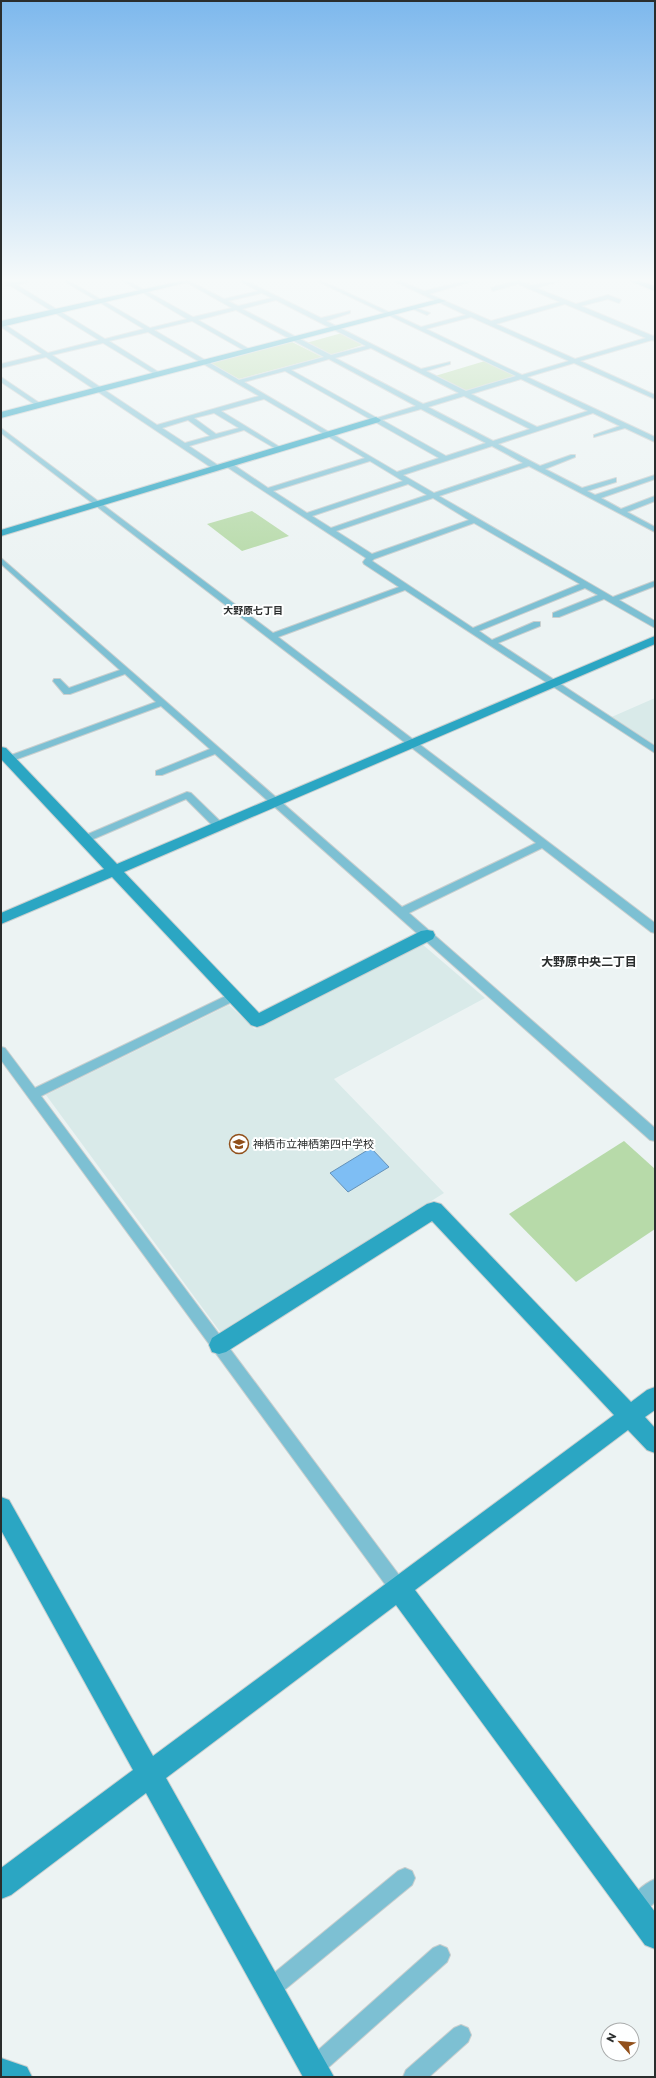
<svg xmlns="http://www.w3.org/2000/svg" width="656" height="2078" font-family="Montserrat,'Noto Sans JP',sans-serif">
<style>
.built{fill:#d9eae9}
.green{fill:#b7daa9}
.water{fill:#7ebef4;stroke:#6592b8}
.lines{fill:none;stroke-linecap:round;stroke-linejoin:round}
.street-casing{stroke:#c9cfcf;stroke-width:2}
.secondary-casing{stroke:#c9cfcf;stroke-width:2}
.street{fill:#7dc0d3;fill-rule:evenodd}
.secondary{fill:#2ba6c3;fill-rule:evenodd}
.labels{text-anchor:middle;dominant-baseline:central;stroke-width:4;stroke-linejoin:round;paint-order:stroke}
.far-neighbourhood-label{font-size:10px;font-weight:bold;fill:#2a2d2d;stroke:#feffff}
.poi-label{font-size:11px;fill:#2a2d2d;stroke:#feffff;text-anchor:start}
.neighbourhood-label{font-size:12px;font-weight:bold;fill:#2a2d2d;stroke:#feffff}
</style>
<rect width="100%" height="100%" fill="#ecf3f3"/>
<g class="built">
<path d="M 655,698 L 655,749 L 607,719 Z"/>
<path d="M 422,944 L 485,998 L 334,1079 L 444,1193 L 221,1333 L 46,1095 L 229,1005 L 255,1029 Z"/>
</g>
<g class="green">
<path d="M 342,333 L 366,344 L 330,355 L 306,343 Z"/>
<path d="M 292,342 L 322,357 L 239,379 L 212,364 L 212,362 Z"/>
<path d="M 485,361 L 516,376 L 466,391 L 435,376 Z"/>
<path d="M 252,511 L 289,536 L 242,551 L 207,524 Z"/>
<path d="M 624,1141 L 655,1169 L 655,1229 L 576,1282 L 509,1214 Z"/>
</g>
<path class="water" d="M 371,1148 L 389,1167 L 348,1192 L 330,1173 Z"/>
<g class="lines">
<defs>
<g id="street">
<path d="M 5,281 L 13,282 L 30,281 L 17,285 L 105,339 L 144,329 L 64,281 L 69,281 L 150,328 L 187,319 L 123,281 L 128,281 L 193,317 L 232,308 L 184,281 L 189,281 L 224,299 L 258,291 L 240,281 L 246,281 L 321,318 L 350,311 L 350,313 L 326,321 L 421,369 L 450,362 L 450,364 L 426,371 L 466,391 L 516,376 L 317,281 L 322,281 L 421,327 L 466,315 L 394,281 L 400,281 L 424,291 L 466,281 L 473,281 L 429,294 L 491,321 L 560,302 L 518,284 L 493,291 L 491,288 L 513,281 L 521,281 L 531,285 L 560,281 L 536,288 L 576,304 L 608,295 L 621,300 L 619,303 L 608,299 L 581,306 L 653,336 L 655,335 L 655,341 L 652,340 L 580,361 L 655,395 L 655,399 L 574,363 L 527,377 L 655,437 L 655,442 L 625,428 L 594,437 L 594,435 L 620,426 L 593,413 L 498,444 L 540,466 L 571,455 L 575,455 L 575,457 L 545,469 L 582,488 L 616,478 L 616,482 L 587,491 L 595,495 L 655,475 L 655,479 L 601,498 L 621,509 L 655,496 L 655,501 L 627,512 L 655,527 L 655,532 L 529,466 L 439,496 L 613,597 L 655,581 L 655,586 L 619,600 L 655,621 L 655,628 L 604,599 L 559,617 L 553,617 L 553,613 L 598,595 L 585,588 L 479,631 L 492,640 L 534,622 L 540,622 L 540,626 L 498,643 L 655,746 L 655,753 L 405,590 L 278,637 L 655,923 L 655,933 L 651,932 L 542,848 L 409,913 L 655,1128 L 655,1141 L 650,1140 L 215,754 L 162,775 L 156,775 L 156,771 L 210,749 L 161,706 L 12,761 L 6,761 L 6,757 L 156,702 L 125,674 L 70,694 L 64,694 L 53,681 L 54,679 L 60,679 L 69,688 L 120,670 L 1,564 L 1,558 L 402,907 L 536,843 L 1,433 L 1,428 L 273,633 L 399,587 L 364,564 L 363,562 L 366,558 L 224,465 L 231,463 L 268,488 L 365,458 L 264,399 L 221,411 L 283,449 L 278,450 L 244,430 L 189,446 L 222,468 L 215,470 L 46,357 L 1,368 L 1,364 L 42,354 L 1,327 L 1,322 L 48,353 L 99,340 L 11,286 L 6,286 L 7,284 ZM 262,293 L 272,298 L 238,306 L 228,301 ZM 276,300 L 366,346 L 331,355 L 242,309 ZM 565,304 L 646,338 L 575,359 L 496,324 ZM 236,310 L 324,357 L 239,380 L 154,330 L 192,321 L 247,352 L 251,352 L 251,350 L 198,320 ZM 471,317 L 569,361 L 522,375 L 426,329 ZM 148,332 L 259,396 L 157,425 L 52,355 L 103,343 L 156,375 L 160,375 L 160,373 L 109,341 ZM 371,348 L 459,393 L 423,404 L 335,358 ZM 329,359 L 416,406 L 377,418 L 291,370 ZM 285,371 L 439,458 L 397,472 L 244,382 ZM 521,379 L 588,411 L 537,427 L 471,394 ZM 464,396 L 530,429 L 493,441 L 428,407 ZM 421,409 L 486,443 L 446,456 L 382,420 ZM 214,413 L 239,428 L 216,434 L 194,418 ZM 188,420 L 210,436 L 185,443 L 162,428 ZM 492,446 L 523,463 L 434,493 L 403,475 ZM 370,461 L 403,481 L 307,513 L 273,491 ZM 408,484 L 427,495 L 331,528 L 312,516 ZM 433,498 L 469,520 L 372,554 L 336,531 ZM 474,523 L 580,584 L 473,628 L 372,561 L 374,559 Z"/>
<path d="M 413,307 L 430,313 L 427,315 L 413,309 Z"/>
<path d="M 1,377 L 41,404 L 41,406 L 37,406 L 1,382 Z"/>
<path d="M 187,792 L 191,793 L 223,824 L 224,826 L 223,828 L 215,828 L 186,799 L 89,841 L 81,841 L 80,839 L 81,837 Z"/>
<path d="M 234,992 L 240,996 L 238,999 L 41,1096 L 405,1583 L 407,1589 L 405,1595 L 399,1597 L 393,1595 L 1,1060 L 1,1047 L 5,1048 L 35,1088 Z"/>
<path d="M 405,1868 L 412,1871 L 415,1878 L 412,1885 L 277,1996 L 270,1999 L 263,1996 L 260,1989 L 263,1982 L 398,1871 Z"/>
<path d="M 655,1879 L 655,1902 L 642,1915 L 635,1918 L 628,1915 L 625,1908 C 630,1896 643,1884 655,1879 Z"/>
<path d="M 440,1945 L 447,1948 L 450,1955 L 447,1962 L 321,2074 L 315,2077 L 307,2074 L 304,2067 L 307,2060 L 433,1948 Z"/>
<path d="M 461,2025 L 468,2028 L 471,2035 L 468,2042 L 429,2077 L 403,2077 L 406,2070 L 454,2028 Z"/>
</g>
<g id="secondary">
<path d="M 181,281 L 193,281 L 1,327 L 1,321 Z"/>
<path d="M 630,281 L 640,281 L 655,286 L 655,291 Z"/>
<path d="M 439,299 L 446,301 L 1,418 L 1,412 Z"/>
<path d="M 376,417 L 381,420 L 379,422 L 1,536 L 1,530 Z"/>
<path d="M 655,636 L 655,644 L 124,872 L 259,1013 L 421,931 L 427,930 L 433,931 L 435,935 L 433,939 L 263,1025 L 257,1027 L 251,1025 L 112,877 L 1,924 L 1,913 L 104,869 L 1,759 L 1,747 L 6,748 L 117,864 Z"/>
<path d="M 434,1202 L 441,1204 L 631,1402 L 647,1390 L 655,1387 L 655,1410 L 645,1417 L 655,1428 L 655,1453 L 647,1450 L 628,1430 L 415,1590 L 655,1912 L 655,1949 L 645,1945 L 396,1605 L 166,1778 L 334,2077 L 303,2077 L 146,1793 L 11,1895 L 1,1899 L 1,1868 L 133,1770 L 1,1530 L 1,1497 L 9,1500 L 153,1756 L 614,1415 L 432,1221 L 226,1352 L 219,1354 L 212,1352 L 209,1345 L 212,1338 L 427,1204 Z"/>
<path d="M 1,2058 L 27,2067 L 32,2077 L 1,2077 Z"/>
</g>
</defs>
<use href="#street" class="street-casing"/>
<use href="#secondary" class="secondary-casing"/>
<use href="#street" class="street"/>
<use href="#secondary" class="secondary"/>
</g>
<linearGradient id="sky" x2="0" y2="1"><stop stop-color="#7db8ed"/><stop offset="0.49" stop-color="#f6fafa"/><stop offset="1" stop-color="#f6fafa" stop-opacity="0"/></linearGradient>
<rect width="656" height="571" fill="url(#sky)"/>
<defs>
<symbol id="school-ring" viewBox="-11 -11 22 22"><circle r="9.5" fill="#feffff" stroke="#91501b" stroke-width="1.5"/><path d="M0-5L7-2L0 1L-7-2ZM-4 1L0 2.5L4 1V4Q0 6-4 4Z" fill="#91501b"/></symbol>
</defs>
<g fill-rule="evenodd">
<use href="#school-ring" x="228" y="1133" width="22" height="22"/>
</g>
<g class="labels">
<g class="far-neighbourhood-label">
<text x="253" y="610">大野原七丁目</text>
</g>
<g class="poi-label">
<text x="253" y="1144">神栖市立神栖第四中学校</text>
</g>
<g class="neighbourhood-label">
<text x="589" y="961">大野原中央二丁目</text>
</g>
</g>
<rect width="656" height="2078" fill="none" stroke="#2a2d2d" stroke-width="4"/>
<g transform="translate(620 2042) rotate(297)"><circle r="19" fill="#feffff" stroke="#a9abab"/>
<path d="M0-3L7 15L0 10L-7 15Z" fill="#91501b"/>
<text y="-6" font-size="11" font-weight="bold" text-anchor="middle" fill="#2a2d2d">N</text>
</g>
</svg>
